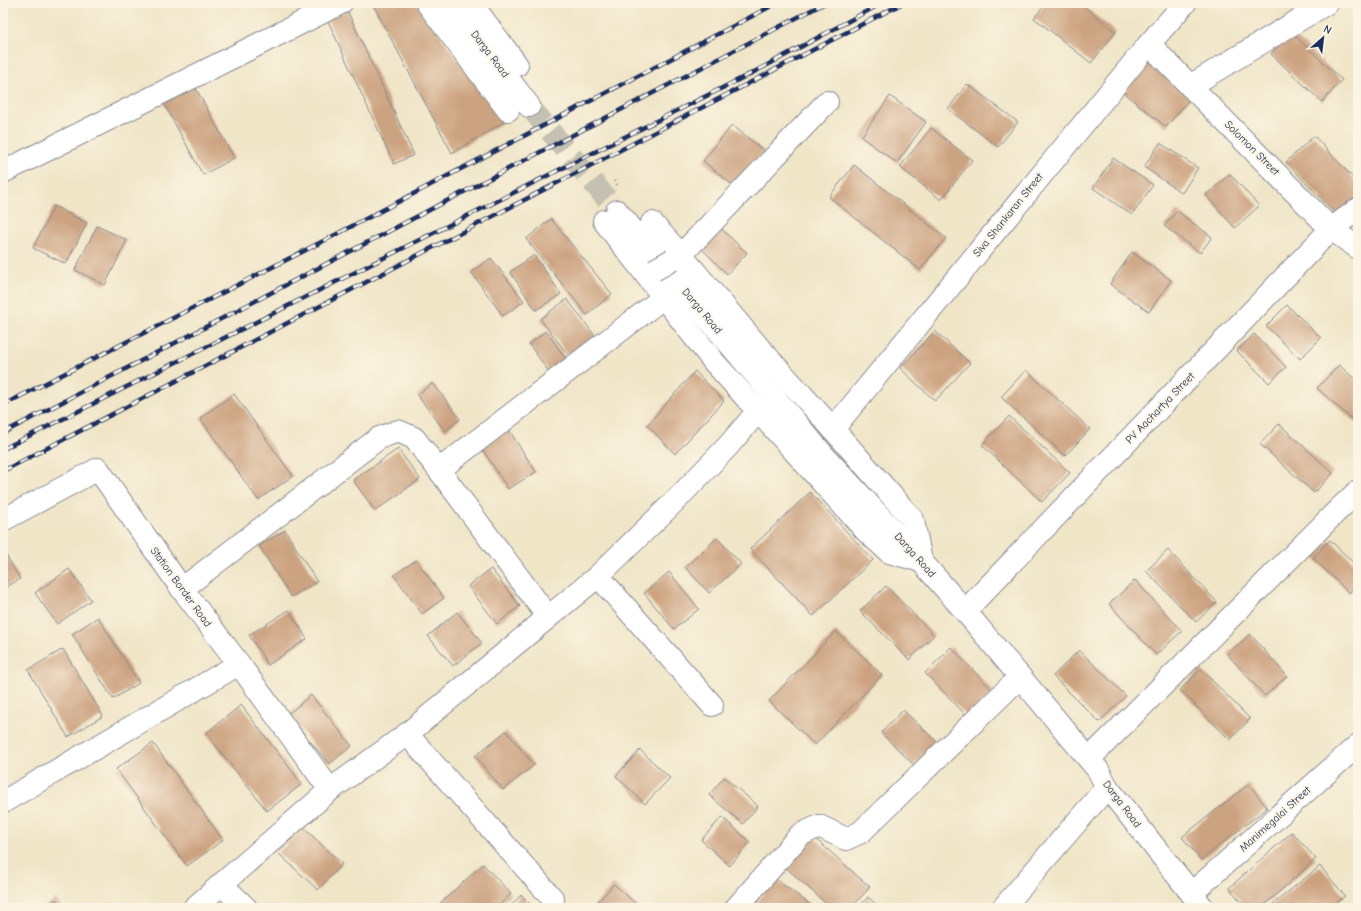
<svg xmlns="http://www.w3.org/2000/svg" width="1361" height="911" font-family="'Comic Neue',sans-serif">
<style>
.building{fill:#cca380}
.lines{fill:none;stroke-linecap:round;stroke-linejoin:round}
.minor-tunnel{stroke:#c5c1b2;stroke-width:22;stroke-dasharray:22 11;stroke-linecap:butt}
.minor-casing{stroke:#868a92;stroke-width:24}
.path{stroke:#868a92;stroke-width:2.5;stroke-dasharray:1 3;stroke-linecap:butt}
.minor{stroke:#fff;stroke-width:22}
.rail-casing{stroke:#1b2f5e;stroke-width:4.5}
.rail{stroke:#fcf5e5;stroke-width:3;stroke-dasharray:9;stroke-linecap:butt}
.minor-bridge-casing{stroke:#868a92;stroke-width:24;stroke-linecap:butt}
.minor-bridge{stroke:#fff;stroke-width:22}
.labels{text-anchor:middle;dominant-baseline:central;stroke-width:4;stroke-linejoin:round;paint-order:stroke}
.street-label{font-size:11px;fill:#1b2f5e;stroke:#fcf5e5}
</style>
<rect width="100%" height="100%" fill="#fcf5e5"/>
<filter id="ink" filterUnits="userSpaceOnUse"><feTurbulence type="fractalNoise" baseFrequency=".025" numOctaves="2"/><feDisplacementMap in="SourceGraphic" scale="8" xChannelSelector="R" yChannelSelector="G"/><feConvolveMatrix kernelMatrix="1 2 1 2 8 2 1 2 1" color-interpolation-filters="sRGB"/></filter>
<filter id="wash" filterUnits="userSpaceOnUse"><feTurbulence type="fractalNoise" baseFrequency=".012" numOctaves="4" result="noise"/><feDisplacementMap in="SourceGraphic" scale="16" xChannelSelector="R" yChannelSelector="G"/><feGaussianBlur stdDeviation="0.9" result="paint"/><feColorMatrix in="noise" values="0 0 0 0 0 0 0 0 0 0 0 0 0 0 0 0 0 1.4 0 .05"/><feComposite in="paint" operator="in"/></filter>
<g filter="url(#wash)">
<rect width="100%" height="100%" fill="#f0e5c7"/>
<g id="blocks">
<g class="building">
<path d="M 372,3 L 416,3 L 504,122 L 452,153 Z"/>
<path d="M 1046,3 L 1080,3 L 1116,32 L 1091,63 L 1034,18 Z"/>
<path d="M 347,10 L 414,155 L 394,164 L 327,19 Z"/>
<path d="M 1291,32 L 1342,80 L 1322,102 L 1271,54 Z"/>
<path d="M 1149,61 L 1192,96 L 1166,127 L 1123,92 Z"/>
<path d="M 967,84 L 1018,122 L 998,147 L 948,109 Z"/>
<path d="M 194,85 L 234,158 L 203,175 L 163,102 Z"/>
<path d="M 890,96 L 926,122 L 897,163 L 861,137 Z"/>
<path d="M 732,125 L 764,151 L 735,187 L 703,161 Z"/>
<path d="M 931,128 L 972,160 L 941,200 L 900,167 Z"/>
<path d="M 1314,136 L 1358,183 L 1358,195 L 1337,215 L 1286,162 Z"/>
<path d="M 1160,143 L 1198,168 L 1182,193 L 1144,167 Z"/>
<path d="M 1113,158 L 1153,185 L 1132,215 L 1093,188 Z"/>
<path d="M 854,165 L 946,238 L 920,270 L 829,197 Z"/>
<path d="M 1230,174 L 1259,206 L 1235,228 L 1206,195 Z"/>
<path d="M 54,206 L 87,223 L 66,264 L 33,248 Z"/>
<path d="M 1177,211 L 1212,237 L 1200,253 L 1164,226 Z"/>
<path d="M 551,219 L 612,294 L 587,315 L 526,239 Z"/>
<path d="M 714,222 L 747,253 L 727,274 L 695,242 Z"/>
<path d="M 97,226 L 127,240 L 105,285 L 75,270 Z"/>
<path d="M 1132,252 L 1171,280 L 1149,312 L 1110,284 Z"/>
<path d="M 534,255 L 561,294 L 536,310 L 510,272 Z"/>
<path d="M 491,258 L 524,301 L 503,316 L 471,272 Z"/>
<path d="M 567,299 L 595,336 L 569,356 L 540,319 Z"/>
<path d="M 1287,305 L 1321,338 L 1300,359 L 1266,326 Z"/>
<path d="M 546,331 L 566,359 L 549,372 L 529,344 Z"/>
<path d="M 935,331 L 970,363 L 935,401 L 900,368 Z"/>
<path d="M 1254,334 L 1286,367 L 1269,383 L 1237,351 Z"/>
<path d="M 1339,365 L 1358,382 L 1358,425 L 1317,388 Z"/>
<path d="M 1026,370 L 1090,429 L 1065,456 L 1001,397 Z"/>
<path d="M 695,371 L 724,401 L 675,454 L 647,425 Z"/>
<path d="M 433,383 L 460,419 L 445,431 L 417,395 Z"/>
<path d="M 234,394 L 293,476 L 258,500 L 200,418 Z"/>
<path d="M 1009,416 L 1070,473 L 1042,502 L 982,445 Z"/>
<path d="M 1279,424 L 1333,473 L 1314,493 L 1260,444 Z"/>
<path d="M 509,430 L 536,472 L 508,489 L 481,447 Z"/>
<path d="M 398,449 L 420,479 L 375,511 L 353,480 Z"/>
<path d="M 810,492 L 873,560 L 813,616 L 750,549 Z"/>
<path d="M 285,530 L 317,582 L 291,597 L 259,546 Z"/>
<path d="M 717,538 L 741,564 L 709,593 L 685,567 Z"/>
<path d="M 1330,540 L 1358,567 L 1358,583 L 1349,593 L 1313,558 Z"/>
<path d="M 3,550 L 20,579 L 3,589 Z"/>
<path d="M 1168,550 L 1217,602 L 1196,622 L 1146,571 Z"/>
<path d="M 416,560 L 444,598 L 422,614 L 394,575 Z"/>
<path d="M 69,569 L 91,600 L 57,624 L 35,593 Z"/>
<path d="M 491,569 L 520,606 L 497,624 L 468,586 Z"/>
<path d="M 669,572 L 699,609 L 674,629 L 644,593 Z"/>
<path d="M 1135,580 L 1182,631 L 1156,655 L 1109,604 Z"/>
<path d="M 886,586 L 934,635 L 909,660 L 860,611 Z"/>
<path d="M 289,610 L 307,639 L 268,665 L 249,635 Z"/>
<path d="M 457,612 L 482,643 L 453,666 L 428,636 Z"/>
<path d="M 98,617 L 139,683 L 113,699 L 72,634 Z"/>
<path d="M 836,631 L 882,675 L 815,745 L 769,701 Z"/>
<path d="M 1250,634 L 1287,676 L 1265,696 L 1227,654 Z"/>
<path d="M 951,647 L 994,692 L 968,717 L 925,673 Z"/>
<path d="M 63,649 L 103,716 L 68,737 L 28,670 Z"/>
<path d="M 1079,650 L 1126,696 L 1099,722 L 1053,676 Z"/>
<path d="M 1201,669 L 1250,719 L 1230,740 L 1180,690 Z"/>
<path d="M 311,695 L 352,746 L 329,764 L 288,714 Z"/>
<path d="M 241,705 L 302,784 L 267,811 L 206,733 Z"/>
<path d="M 903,710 L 937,742 L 914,765 L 881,733 Z"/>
<path d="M 506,731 L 534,765 L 503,790 L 475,756 Z"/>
<path d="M 153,743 L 223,840 L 187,866 L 116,769 Z"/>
<path d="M 640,750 L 670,778 L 645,804 L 616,776 Z"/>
<path d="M 724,777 L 758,806 L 743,824 L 709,795 Z"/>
<path d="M 1249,784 L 1267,808 L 1201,860 L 1182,837 Z"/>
<path d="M 722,817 L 750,842 L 730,866 L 701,840 Z"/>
<path d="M 303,827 L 342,864 L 318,890 L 278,853 Z"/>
<path d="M 1292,832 L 1316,859 L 1261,908 L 1247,908 L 1229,888 Z"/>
<path d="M 810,834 L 870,887 L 851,908 L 831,908 L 783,865 Z"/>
<path d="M 483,864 L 511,894 L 496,908 L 435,908 Z"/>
<path d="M 1320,866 L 1345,896 L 1330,908 L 1268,908 Z"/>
<path d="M 774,878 L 815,908 L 765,908 L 757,903 Z"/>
<path d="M 614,884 L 640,908 L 592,908 Z"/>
<path d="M 521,895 L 534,908 L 509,908 Z"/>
<path d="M 868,897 L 880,908 L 858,908 Z"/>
<path d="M 56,899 L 62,908 L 42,908 Z"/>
</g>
</g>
</g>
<g filter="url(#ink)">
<use href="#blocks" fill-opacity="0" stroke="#868a92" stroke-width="1"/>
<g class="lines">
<path class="minor-tunnel" d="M 529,106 L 617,211"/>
<defs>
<g id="minor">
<path d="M 427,3 L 508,110"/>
<path d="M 451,3 L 529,106"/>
<path d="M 471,3 L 517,65"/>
<path d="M 1149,44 L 1331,229 L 1358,248"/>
<path d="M 1190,86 L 1327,3"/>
<path d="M 3,172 L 341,3"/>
<path d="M 617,211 L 825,457 L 921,561 L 965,611 L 1098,770 L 1107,787 L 1203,908"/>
<path d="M 604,221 L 714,362 L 865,530 L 889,552 L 921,561 L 913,520 L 833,429 L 762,351 L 681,255 L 652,223"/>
<path d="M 672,260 L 681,255 L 827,102"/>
<path d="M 833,429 L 1149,44 L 1185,3"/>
<path d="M 439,470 L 548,617"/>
<path d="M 3,520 L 98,469 L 182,589 L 239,664 L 330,790"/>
<path d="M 598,576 L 712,705"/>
<path d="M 182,589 L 379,438 L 398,431 L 414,438 L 439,470 L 664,297"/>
<path d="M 965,611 L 1331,229 L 1358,209"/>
<path d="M 407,734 L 553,899"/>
<path d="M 1089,759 L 1338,510 L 1358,491"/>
<path d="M 3,802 L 239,664"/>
<path d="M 221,884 L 246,908"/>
<path d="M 1192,893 L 1358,745"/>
<path d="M 194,908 L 330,790 L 407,734 L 598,576 L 677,499 L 728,446 L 758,411"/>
<path d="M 736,908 L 800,835 L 819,826 L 846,839 L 861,832 L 1020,677"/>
<path d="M 1003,908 L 1107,787"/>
</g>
</defs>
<use href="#minor" class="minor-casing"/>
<path class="path" d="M 614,181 L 619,187"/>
<use href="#minor" class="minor"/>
<defs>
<g id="rail">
<path d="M 3,405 L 337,234 L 777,3"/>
<path d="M 3,433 L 825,3"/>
<path d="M 3,449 L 758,70 L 882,3"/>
<path d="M 3,471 L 903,3"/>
</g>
</defs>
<use href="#rail" class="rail-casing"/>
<use href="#rail" class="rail"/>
<defs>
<path id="minor-bridge" d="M 654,270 L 672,260"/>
</defs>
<use href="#minor-bridge" class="minor-bridge-casing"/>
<use href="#minor-bridge" class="minor-bridge"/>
</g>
</g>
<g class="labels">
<g class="street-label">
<text transform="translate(490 54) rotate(53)">Darga Road</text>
<text transform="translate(1252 148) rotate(45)">Solomon Street</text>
<text transform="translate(1008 215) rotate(-51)">Siva Shankaran Street</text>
<text transform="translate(702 311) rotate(50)">Darga Road</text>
<text transform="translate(1160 408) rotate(-46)">PV Aachartya Street</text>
<text transform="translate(915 555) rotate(48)">Darga Road</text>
<text transform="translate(181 587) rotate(54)">Station Border Road</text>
<text transform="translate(1122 804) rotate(53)">Darga Road</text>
<text transform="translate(1275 819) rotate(-42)">Manimegalai Street</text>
</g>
</g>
<rect width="1361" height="911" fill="none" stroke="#fcf5e5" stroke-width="16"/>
<g transform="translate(1323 38) rotate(28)" stroke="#fcf5e5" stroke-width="3" paint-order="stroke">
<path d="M0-3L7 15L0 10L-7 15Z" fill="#1b2f5e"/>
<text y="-6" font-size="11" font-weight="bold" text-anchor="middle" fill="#1b2f5e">N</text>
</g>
</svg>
